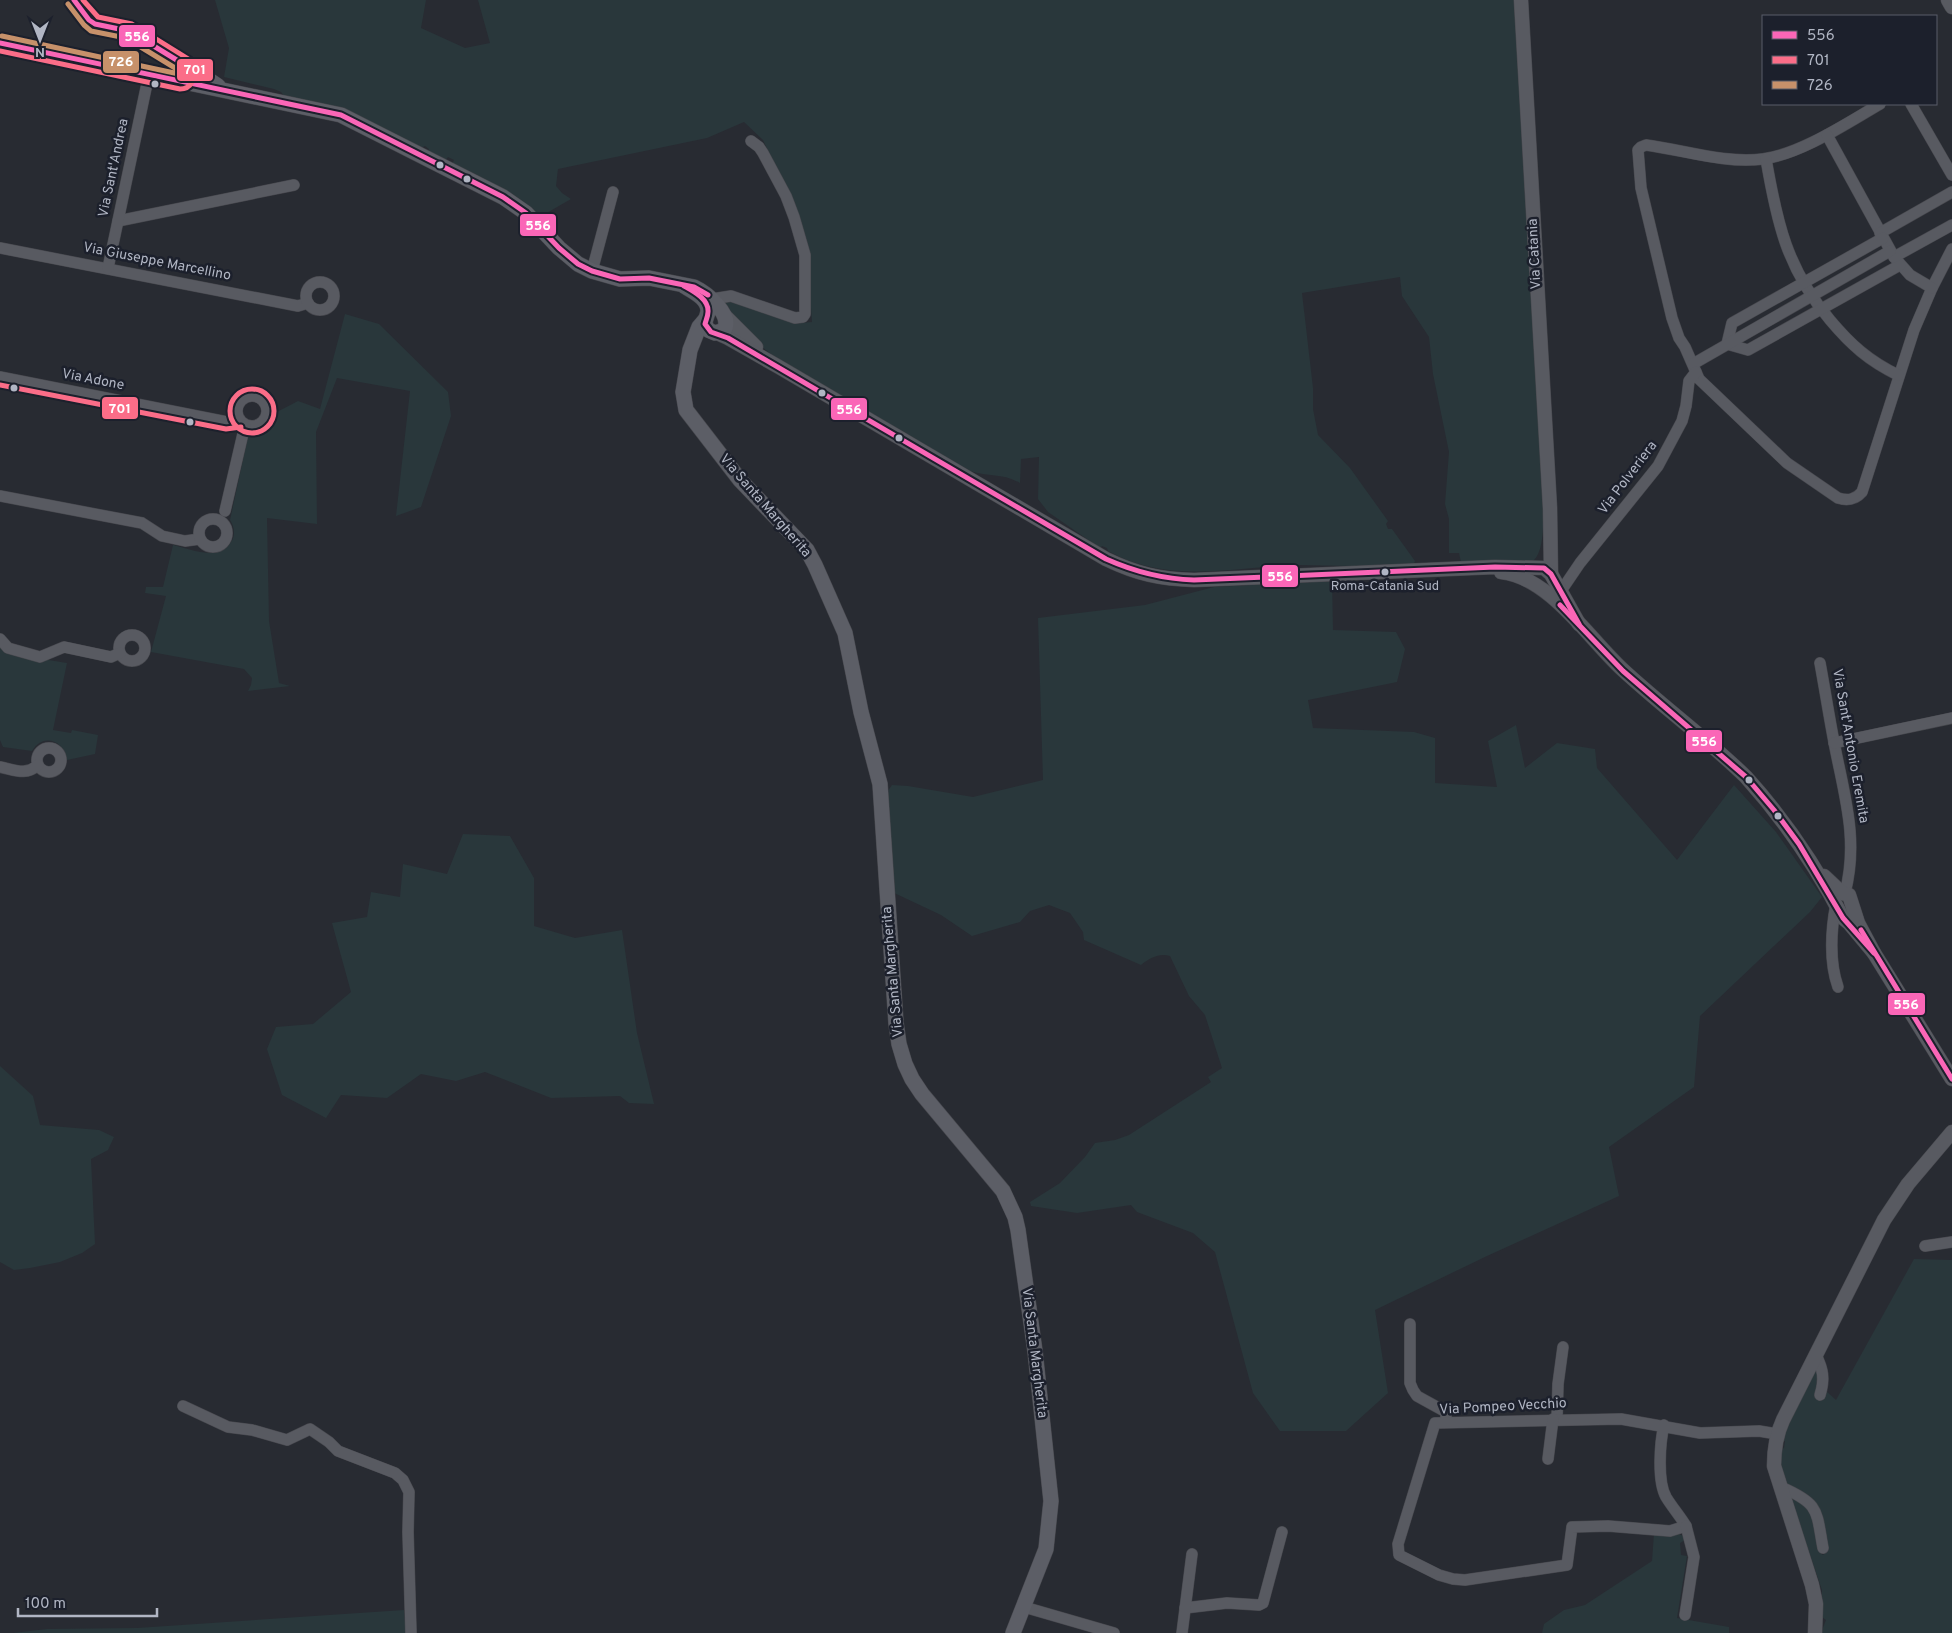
<svg xmlns="http://www.w3.org/2000/svg" width="1952" height="1633" font-family="Overpass,sans-serif">
<style>
.green{fill:#29373b}
.lines{fill:none;stroke-linecap:round;stroke-linejoin:round}
.minor-casing{stroke:#46474d;stroke-width:12}
.tertiary-casing{stroke:#46474d;stroke-width:15}
.secondary-casing{stroke:#46474d;stroke-width:16}
.minor{stroke:#585a61;stroke-width:11}
.tertiary{stroke:#585a61;stroke-width:14}
.secondary{stroke:#5c5e66;stroke-width:15}
.bus-1-casing{stroke:#1c202c;stroke-width:9}
.bus-2-casing{stroke:#1c202c;stroke-width:9}
.bus-3-casing{stroke:#1c202c;stroke-width:9}
.bus-1{stroke:#fa66b7;stroke-width:5}
.bus-2{stroke:#fb6d88;stroke-width:5}
.bus-3{stroke:#c7916a;stroke-width:5}
.bus-dot{fill:#b1b6c4;stroke:#1c202c;stroke-width:2}
.labels{text-anchor:middle;dominant-baseline:central;stroke-width:5;stroke-linejoin:round;paint-order:stroke}
.bus-label{font-size:13px;fill:#b1b6c4;stroke:#1c202c}
.street-label{font-size:14px;fill:#b1b6c4;stroke:#1c202c}
.line-badge{stroke:#1c202c;stroke-width:2}
.badge-label{font-size:14px;text-anchor:middle;font-weight:bold;fill:#fff}
</style>
<rect width="100%" height="100%" fill="#282b32"/>
<g class="green">
<path d="M 215,0 L 426,0 L 421,28 L 465,48 L 490,43 L 478,0 L 1515,0 L 1543,496 C 1543,513 1546,550 1533,561 L 1461,562 L 1459,553 L 1449,553 L 1449,519 L 1445,504 L 1449,452 L 1433,374 L 1429,337 L 1402,296 L 1400,277 L 1302,293 L 1313,388 L 1313,409 L 1318,435 L 1350,468 L 1388,521 L 1386,524 L 1388,529 L 1392,529 L 1415,561 L 1414,564 C 1394,565 1373,566 1353,566 C 1335,566 1317,565 1299,565 C 1233,567 1169,585 1108,551 L 1107,548 L 1102,546 L 1100,548 L 1048,512 L 1038,499 L 1039,457 L 1021,459 L 1020,483 C 1003,473 989,477 970,471 L 775,357 L 757,343 L 716,301 L 732,300 L 791,321 L 800,323 L 812,322 L 807,253 L 797,212 L 763,140 L 744,122 L 707,138 L 558,169 L 556,186 L 562,193 L 571,199 L 538,218 L 451,166 L 454,160 L 448,157 L 444,162 L 427,153 L 429,149 L 425,146 L 419,149 L 286,98 L 281,92 L 274,89 L 224,77 L 229,48 Z"/>
<path d="M 345,314 L 379,324 L 448,392 L 451,416 L 421,507 L 396,516 L 410,391 L 337,378 L 316,432 L 317,524 L 267,518 L 269,621 L 279,683 L 290,686 L 248,691 L 251,685 L 252,678 L 244,669 L 151,652 L 166,596 L 145,593 L 146,587 L 163,587 L 173,545 C 190,549 219,562 231,542 C 236,535 234,526 230,520 L 249,432 L 257,432 L 268,427 L 275,413 L 298,401 L 320,409 Z"/>
<path d="M 1332,581 L 1333,630 L 1396,632 L 1405,649 L 1397,682 L 1308,700 L 1313,728 L 1414,732 L 1435,738 L 1435,783 L 1497,787 L 1488,741 L 1516,725 L 1525,768 L 1557,743 L 1595,749 L 1597,768 L 1677,860 L 1734,785 L 1776,832 L 1822,897 L 1810,912 L 1700,1016 L 1694,1087 L 1609,1147 L 1619,1196 L 1487,1256 L 1375,1310 L 1388,1393 L 1346,1431 L 1280,1431 L 1253,1393 L 1215,1252 L 1193,1233 L 1137,1212 L 1131,1205 L 1077,1213 L 1031,1206 L 1030,1202 L 1060,1183 L 1085,1157 L 1095,1143 L 1115,1140 L 1129,1135 L 1211,1082 L 1208,1077 L 1222,1068 L 1205,1015 L 1189,996 L 1170,956 C 1159,953 1150,958 1141,965 L 1084,940 L 1083,932 L 1070,913 L 1049,905 L 1030,911 L 1020,922 L 972,936 L 941,915 L 890,891 L 885,795 L 892,785 L 908,786 L 973,797 L 1043,780 L 1038,618 L 1145,605 L 1214,587 Z"/>
<path d="M 0,646 L 5,653 L 67,663 L 53,730 L 71,733 L 72,730 L 98,735 L 95,754 L 67,760 C 65,741 43,732 32,751 L 3,747 L 0,740 Z"/>
<path d="M 463,834 L 510,836 L 534,878 L 534,926 L 575,938 L 622,930 L 637,1033 L 654,1104 L 629,1103 L 620,1096 L 551,1098 L 485,1072 L 456,1081 L 421,1074 L 387,1098 L 341,1095 L 326,1118 L 282,1095 L 267,1049 L 276,1027 L 313,1024 L 351,992 L 332,923 L 367,917 L 371,892 L 400,897 L 403,864 L 447,874 Z"/>
<path d="M 0,1066 L 33,1096 L 40,1125 L 99,1130 L 114,1137 L 108,1150 L 91,1159 L 95,1244 L 82,1253 L 60,1262 L 30,1268 L 14,1270 L 0,1262 Z"/>
<path d="M 1914,1259 L 1952,1260 L 1952,1633 L 1821,1633 L 1826,1620 L 1822,1617 L 1822,1590 L 1789,1494 L 1810,1508 L 1819,1552 L 1823,1555 L 1827,1552 L 1824,1542 L 1828,1542 L 1827,1537 L 1824,1537 L 1820,1511 L 1785,1483 L 1780,1462 L 1781,1450 L 1784,1448 L 1785,1441 L 1782,1441 L 1786,1427 L 1814,1367 C 1821,1377 1820,1385 1814,1395 L 1822,1401 L 1826,1391 L 1836,1400 Z"/>
<path d="M 1654,1533 L 1679,1534 L 1683,1536 L 1685,1540 L 1680,1543 L 1681,1555 L 1687,1556 L 1677,1618 L 1729,1627 L 1729,1633 L 1542,1633 L 1544,1624 L 1564,1610 L 1585,1605 L 1652,1561 Z"/>
<path d="M 404,1610 L 406,1633 L 13,1633 L 47,1629 L 137,1628 Z"/>
</g>
<g class="lines">
<defs>
<g id="minor">
<path d="M 1880,104 C 1847,123 1801,154 1763,159 C 1725,164 1684,150 1646,145 L 1641,147 L 1638,150 L 1641,188 L 1672,318 L 1679,338 L 1685,347 L 1699,379 L 1787,463 L 1838,498 C 1848,501 1855,500 1862,492 L 1914,330 L 1932,288 L 1952,249"/>
<path d="M 1911,104 L 1952,175"/>
<path d="M 1827,135 L 1894,257 L 1910,275 L 1932,288"/>
<path d="M 1766,159 C 1777,223 1787,269 1830,320 C 1851,345 1869,361 1898,375"/>
<path d="M 118,221 L 294,185"/>
<path d="M 1880,233 L 1952,192"/>
<path d="M 1883,238 L 1732,323 L 1727,344 L 1748,350 L 1900,265"/>
<path d="M 0,248 L 298,306 L 308,303"/>
<path d="M 1894,257 L 1952,225"/>
<path d="M 108,268 L 149,74"/>
<path d="M 592,271 L 613,192"/>
<circle cx="320" cy="296" r="14"/>
<path d="M 712,299 L 731,296 L 795,318 L 803,317 L 805,314 L 805,255 L 794,217 L 786,196 L 763,153 L 759,147 L 751,141"/>
<path d="M 1693,364 L 1890,251"/>
<path d="M 0,377 L 227,422 L 240,420"/>
<circle cx="252" cy="411" r="15"/>
<path d="M 0,496 L 142,523 L 162,536 L 185,541 L 200,539"/>
<path d="M 225,511 L 245,425"/>
<circle cx="213" cy="533" r="14"/>
<path d="M 1561,591 L 1580,563 L 1658,466 L 1682,421 L 1686,406 L 1689,381 L 1696,372"/>
<circle cx="132" cy="648" r="13"/>
<path d="M 0,639 L 8,648 L 40,657 L 64,647 L 111,657 L 120,653"/>
<path d="M 1820,663 C 1825,690 1829,716 1834,742 C 1844,795 1859,839 1845,893"/>
<path d="M 1834,743 L 1952,718"/>
<circle cx="49" cy="760" r="12"/>
<path d="M 0,767 C 15,770 26,776 38,765"/>
<path d="M 1836,904 C 1831,929 1829,962 1838,987"/>
<path d="M 1925,1246 L 1952,1242"/>
<path d="M 1410,1324 L 1410,1383 L 1413,1390 L 1417,1396 L 1446,1412 L 1446,1422"/>
<path d="M 1816,1355 C 1823,1369 1825,1379 1820,1395"/>
<path d="M 183,1406 L 228,1427 L 252,1430 L 287,1440 L 310,1429 L 329,1442 L 338,1451 L 395,1473 L 403,1480 L 409,1492 L 408,1532 L 411,1633"/>
<path d="M 1557,1419 L 1558,1384 L 1563,1347"/>
<path d="M 1664,1425 C 1660,1442 1657,1481 1666,1497 C 1672,1507 1680,1516 1686,1526 L 1670,1531 L 1608,1526 L 1572,1527 L 1567,1565 L 1465,1580 L 1453,1579 L 1439,1575 L 1399,1555 L 1398,1544 L 1435,1423 L 1621,1419 L 1700,1433 L 1759,1431 L 1777,1434"/>
<path d="M 1548,1459 L 1553,1419"/>
<path d="M 1781,1487 C 1820,1504 1816,1510 1823,1548"/>
<path d="M 1024,1607 L 1114,1633"/>
<path d="M 1185,1608 L 1227,1603 L 1259,1605 L 1263,1603 L 1282,1532"/>
<path d="M 1685,1615 L 1694,1557 L 1686,1526"/>
<path d="M 1182,1633 L 1192,1554"/>
</g>
<g id="tertiary">
<path d="M 1521,0 L 1550,508 L 1551,574"/>
<path d="M 1948,0 L 1952,7"/>
<path d="M 725,316 L 756,347"/>
<path d="M 717,333 L 728,338 L 779,367 L 1106,559 C 1137,574 1160,579 1194,580 L 1495,567 L 1544,568 L 1551,574 L 1579,624"/>
<path d="M 1501,572 C 1550,577 1589,639 1623,670 C 1663,707 1707,739 1746,777 C 1784,819 1817,868 1843,918 L 1849,923 L 1874,953"/>
<path d="M 1824,876 L 1842,893 L 1849,895 L 1858,923 L 1874,953 L 1952,1079"/>
<path d="M 1815,1633 L 1816,1604 L 1812,1585 L 1774,1466 C 1774,1450 1776,1435 1783,1420 L 1884,1220 L 1908,1184 L 1952,1132"/>
</g>
<g id="secondary">
<path d="M 74,0 L 89,20 L 95,24 L 129,31 L 196,71 L 218,86"/>
<path d="M 0,43 L 341,115 L 503,197 L 526,213 L 559,248 L 578,264 L 592,271 L 620,279 L 649,278 L 694,287 C 707,293 733,315 724,330 L 715,333 L 708,330 L 705,324 C 705,320 707,316 708,312 C 709,299 694,292 684,286"/>
<path d="M 705,320 L 699,327 L 690,350 L 683,392 L 686,410 L 740,480 L 807,550 L 815,565 L 845,633 L 861,712 L 880,784 L 896,1023 L 899,1044 L 905,1064 L 912,1079 L 922,1094 L 1003,1191 L 1015,1217 L 1018,1230 L 1035,1351 L 1051,1501 L 1046,1549 L 1013,1633"/>
</g>
</defs>
<use href="#minor" class="minor-casing"/>
<use href="#tertiary" class="tertiary-casing"/>
<use href="#secondary" class="secondary-casing"/>
<use href="#minor" class="minor"/>
<use href="#tertiary" class="tertiary"/>
<use href="#secondary" class="secondary"/>
<defs>
<g id="bus-1">
<path d="M 74,0 L 89,20 L 95,24 L 129,31 L 203,76"/>
<path d="M 0,43 L 341,115 L 503,197 L 526,213 L 559,248 L 578,264 L 592,271 L 620,279 L 649,278 L 694,287 L 708,295"/>
<path d="M 684,286 C 693,291 709,299 708,312 C 708,316 706,320 705,324 L 711,332 L 728,338 L 1106,559 C 1135,572 1162,579 1194,580 L 1495,567 L 1544,568 L 1551,574 L 1579,624"/>
<path d="M 1560,605 L 1623,671 L 1746,777 L 1774,810 L 1799,844 L 1843,918 L 1874,953"/>
<path d="M 1861,930 L 1952,1079"/>
</g>
<g id="bus-2">
<path d="M 0,51 L 180,89 C 192,89 194,79 195,69 L 190,60 L 132,24 L 98,17 L 83,0"/>
<path d="M 0,385 L 226,429 L 241,427"/>
<circle cx="252" cy="411" r="22"/>
</g>
<path id="bus-3" d="M 2,36 L 179,74 L 180,71 L 126,38 L 91,31 L 84,25 L 68,4"/>
</defs>
<use href="#bus-1" class="bus-1-casing"/>
<use href="#bus-2" class="bus-2-casing"/>
<use href="#bus-3" class="bus-3-casing"/>
<use href="#bus-1" class="bus-1"/>
<use href="#bus-2" class="bus-2"/>
<use href="#bus-3" class="bus-3"/>
</g>
<g class="bus-dot">
<circle cx="155" cy="84" r="4.5"/>
<circle cx="440" cy="165" r="4.5"/>
<circle cx="467" cy="179" r="4.5"/>
<circle cx="14" cy="388" r="4.5"/>
<circle cx="822" cy="393" r="4.5"/>
<circle cx="190" cy="422" r="4.5"/>
<circle cx="899" cy="438" r="4.5"/>
<circle cx="1385" cy="572" r="4.5"/>
<circle cx="1749" cy="780" r="4.5"/>
<circle cx="1778" cy="816" r="4.5"/>
</g>
<g class="labels">
<g class="bus-label">
<text x="1385" y="587">Roma-Catania Sud</text>
</g>
<g class="street-label">
<text transform="translate(114 168) rotate(-78)">Via Sant'Andrea</text>
<text transform="translate(1535 254) rotate(-93)">Via Catania</text>
<text transform="translate(157 262) rotate(11)">Via Giuseppe Marcellino</text>
<text transform="translate(93 380) rotate(11)">Via Adone</text>
<text transform="translate(1628 478) rotate(-53)">Via Polveriera</text>
<text transform="translate(765 506) rotate(49)">Via Santa Margherita</text>
<text transform="translate(1850 746) rotate(80)">Via Sant'Antonio Eremita</text>
<text transform="translate(893 972) rotate(-95)">Via Santa Margherita</text>
<text transform="translate(1034 1353) rotate(83)">Via Santa Margherita</text>
<text transform="translate(1503 1407) rotate(-3)">Via Pompeo Vecchio</text>
</g>
</g>
<g class="line-badge">
<rect x="118" y="24" width="38" height="24" rx="5" fill="#fa66b7"/>
<rect x="102" y="50" width="38" height="24" rx="5" fill="#c7916a"/>
<rect x="176" y="58" width="38" height="24" rx="5" fill="#fb6d88"/>
<rect x="519" y="213" width="38" height="24" rx="5" fill="#fa66b7"/>
<rect x="101" y="396" width="38" height="24" rx="5" fill="#fb6d88"/>
<rect x="830" y="397" width="38" height="24" rx="5" fill="#fa66b7"/>
<rect x="1261" y="564" width="38" height="24" rx="5" fill="#fa66b7"/>
<rect x="1685" y="729" width="38" height="24" rx="5" fill="#fa66b7"/>
<rect x="1887" y="992" width="39" height="24" rx="5" fill="#fa66b7"/>
</g>
<g class="badge-label">
<text x="137" y="41">556</text>
<text x="121" y="66">726</text>
<text x="195" y="74">701</text>
<text x="538" y="230">556</text>
<text x="120" y="413">701</text>
<text x="849" y="414">556</text>
<text x="1280" y="581">556</text>
<text x="1704" y="746">556</text>
<text x="1906" y="1009">556</text>
</g>
<rect x="1762" y="15" width="175" height="90" fill="#1c202c" stroke="#585c69"/>
<rect x="1772" y="31" width="25" height="8" fill="#fa66b7" stroke="#585c69"/>
<text x="1807" y="40" font-size="15" fill="#b1b6c4">556</text>
<rect x="1772" y="56" width="25" height="8" fill="#fb6d88" stroke="#585c69"/>
<text x="1807" y="65" font-size="15" fill="#b1b6c4">701</text>
<rect x="1772" y="81" width="25" height="8" fill="#c7916a" stroke="#585c69"/>
<text x="1807" y="90" font-size="15" fill="#b1b6c4">726</text>
<g transform="translate(40 40) rotate(180)" stroke="#1c202c" stroke-width="4" paint-order="stroke">
<path d="M0-4L9 19L0 12L-9 19Z" fill="#b1b6c4"/>
<text y="-8" font-size="14" font-weight="bold" text-anchor="middle" fill="#b1b6c4">N</text>
</g>
<path d="M18 1608v8h139v-8" fill="none" stroke="#b1b6c4" stroke-width="2.5"/>
<text x="25" y="1608" font-size="15" fill="#b1b6c4" stroke="#1c202c" stroke-width="4" paint-order="stroke">100 m</text>
</svg>
